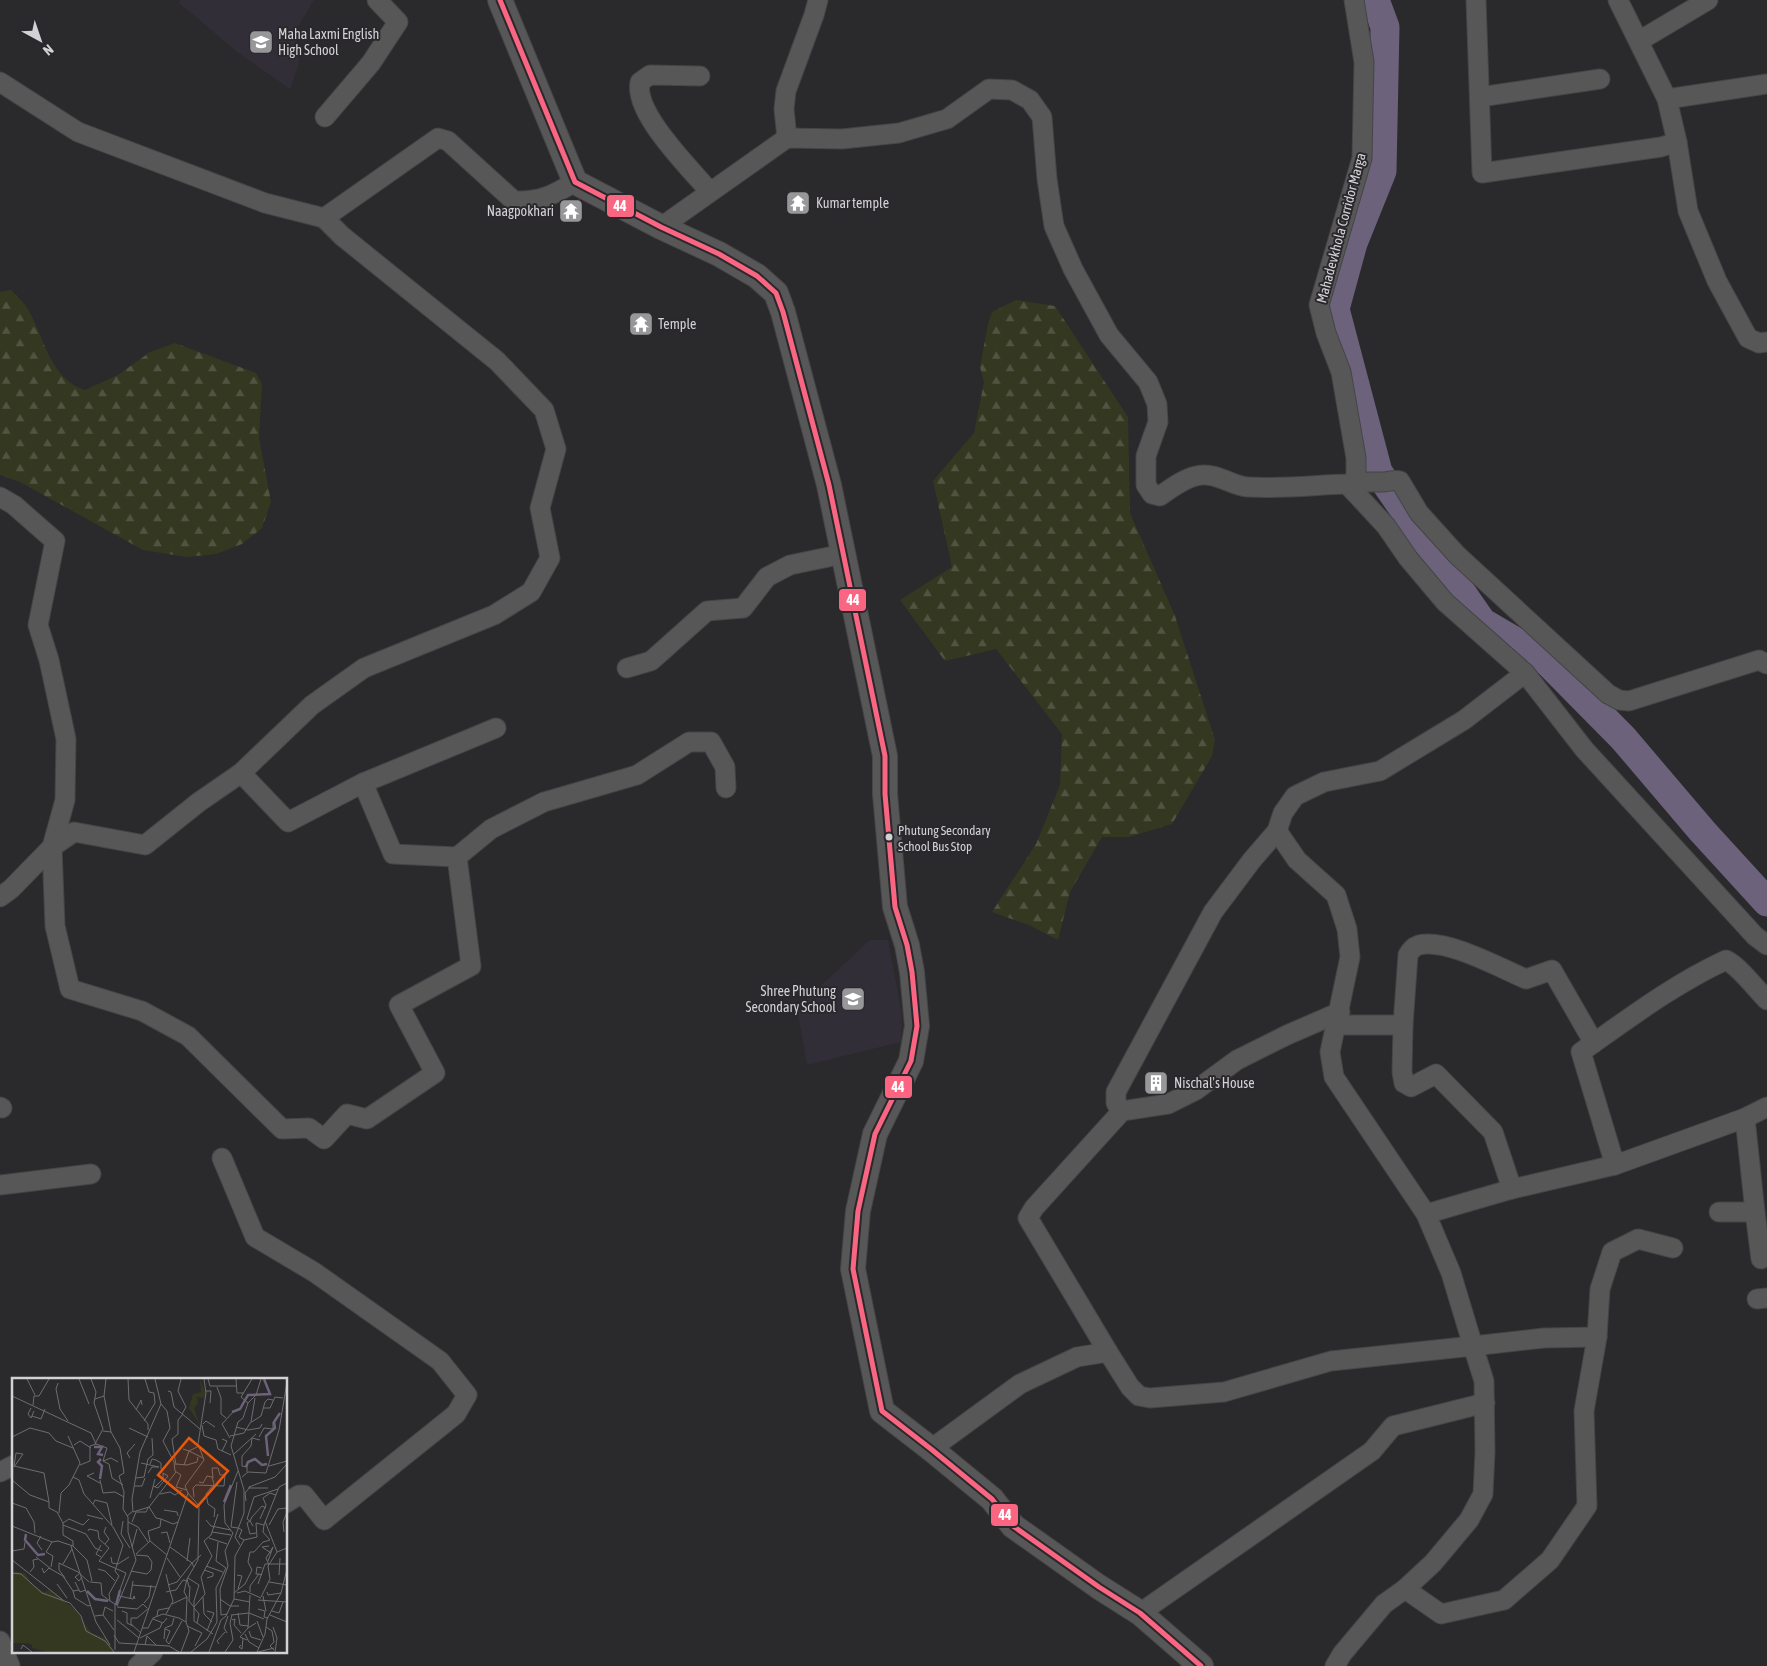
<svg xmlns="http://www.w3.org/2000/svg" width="1767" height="1666" font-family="'Asap Condensed',sans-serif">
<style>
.built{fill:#322e37}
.forest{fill:url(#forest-firs)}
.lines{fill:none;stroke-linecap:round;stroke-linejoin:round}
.river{stroke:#6c627b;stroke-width:29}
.minor-casing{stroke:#454446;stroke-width:21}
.tertiary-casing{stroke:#454446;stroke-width:26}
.minor{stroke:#575758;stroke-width:19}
.tertiary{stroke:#575758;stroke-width:24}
.bus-1-casing{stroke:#2a282c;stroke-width:9}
.bus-1{stroke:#fa6682;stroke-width:5}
.bus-dot{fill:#d2d1d4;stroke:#2a282c;stroke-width:2}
.labels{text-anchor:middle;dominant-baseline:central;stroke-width:4;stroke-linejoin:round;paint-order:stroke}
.bus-label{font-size:13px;fill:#d2d1d4;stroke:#2a282c;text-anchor:start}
.poi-label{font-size:14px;fill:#d2d1d4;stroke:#2a282c;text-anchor:start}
.street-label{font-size:14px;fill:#d2d1d4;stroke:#2a282c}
.inset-river{fill:none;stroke:#6c627b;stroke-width:2.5}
.inset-road{fill:none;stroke:#6d6c6f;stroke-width:1}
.view{fill:#e8590c;fill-opacity:0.15;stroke:#e8590c;stroke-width:2.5}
.inset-edge{fill:none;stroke:#d2d1d4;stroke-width:2.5}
.line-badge{stroke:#2a282c;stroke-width:2}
.badge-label{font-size:14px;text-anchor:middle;font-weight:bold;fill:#fff}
</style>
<defs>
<pattern id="forest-firs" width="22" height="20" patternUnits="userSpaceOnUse" patternTransform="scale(1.25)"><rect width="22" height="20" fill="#343821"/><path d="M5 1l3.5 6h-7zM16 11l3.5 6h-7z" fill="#505440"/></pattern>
</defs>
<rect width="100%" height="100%" fill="#2a292b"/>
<g class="built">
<path d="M 181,0 L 314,0 L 295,32 L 299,64 L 290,89 L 236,51 L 178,2 Z"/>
<path d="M 870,940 L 888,940 L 902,1015 L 901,1042 L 807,1065 L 797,1008 Z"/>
</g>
<g class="forest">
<path d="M 11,290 C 17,297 25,303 29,311 C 44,338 51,380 85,390 L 118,375 L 150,352 L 175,343 L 256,373 L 262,384 L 259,438 L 271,502 L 262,528 L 242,544 L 216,554 L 187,557 L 143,550 L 20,482 L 0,475 L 0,292 Z"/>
<path d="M 1016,300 L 1055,306 L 1128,417 L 1130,513 L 1175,616 L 1215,740 L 1212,756 L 1172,824 L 1129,837 L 1102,837 L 1070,892 L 1058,940 L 1029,925 L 992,912 L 1036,844 L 1060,785 L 1062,734 L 996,649 L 945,661 L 900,600 L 952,567 L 933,481 L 974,433 L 984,382 L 980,367 L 988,324 L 992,312 Z"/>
</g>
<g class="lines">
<path class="river" d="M 1375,0 L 1385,27 L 1382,171 L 1353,243 L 1335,309 L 1378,472 L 1482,622 L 1545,659 L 1623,738 L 1703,832 L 1767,902"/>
<defs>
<g id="minor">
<path d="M 1354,0 L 1364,62 L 1362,158 L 1319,305 L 1326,333 L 1341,372 L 1356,458 L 1356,482"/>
<path d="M 1476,0 L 1482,173 L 1661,147 L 1677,142 L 1667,99 L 1618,0"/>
<path d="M 1639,41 L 1708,0"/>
<path d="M 700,76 L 650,75 L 640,82 C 633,113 691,169 710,192"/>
<path d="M 0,82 L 78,132 L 265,203 L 324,218 L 438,138 L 448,141 L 514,201 C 541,202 553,195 575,182"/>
<path d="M 1480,97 L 1600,79"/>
<path d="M 1667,99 L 1767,84"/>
<path d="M 325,117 L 371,63 L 398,22 L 377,0"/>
<path d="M 787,138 L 784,109 L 786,91 L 814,15 L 818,0"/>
<path d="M 1677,142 L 1688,211 L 1717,281 L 1748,338 L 1759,343 L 1767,342"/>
<path d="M 661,227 L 787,138 L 842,139 L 899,133 L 947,119 L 989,89 L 1012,90 L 1030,100 L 1042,117 L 1047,179 L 1054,226 L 1073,269 L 1109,335 L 1148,382 L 1157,404 L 1158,422 L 1146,456 L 1146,485 L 1152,494 L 1160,496 C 1170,489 1183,479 1196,476 C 1216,471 1231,486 1248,487 C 1281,489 1314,485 1347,484 C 1359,481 1371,482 1384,482 C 1390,482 1394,479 1400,481 L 1419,513 L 1457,555 L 1608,694 L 1619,700 L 1629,701 L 1759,660 L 1767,664"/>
<path d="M 1347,484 L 1386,526 L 1408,558 L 1445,602 L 1525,673 L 1584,749 L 1755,936 L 1767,945"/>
<path d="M 0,497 L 14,505 L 55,541 L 38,625 L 49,660 L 66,739 L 65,800 L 52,847 L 55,926 L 70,989 L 142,1011 L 188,1036 L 282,1129 L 309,1128 L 324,1139 L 347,1114 L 367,1119 L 435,1073 L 399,1005 L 471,966 L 457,857 L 393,854 L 363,783 L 496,728"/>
<path d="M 627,668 L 651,661 L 707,611 L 743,608 L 767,577 L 790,565 L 843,554"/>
<path d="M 241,773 L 288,822 L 363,783"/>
<path d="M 457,857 L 491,829 L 544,802 L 637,775 L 689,742 L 711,742 L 725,767 L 726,788"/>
<path d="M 0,897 L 11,889 L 52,847 L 74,832 L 145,845 L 199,802 L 241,773 L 312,705 L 364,668 L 494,615 L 531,592 L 550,558 L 540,508 L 556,449 L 544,410 L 497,361 L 342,236 L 324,218"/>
<path d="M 1336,1025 L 1403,1025"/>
<path d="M 0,1107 L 2,1108"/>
<path d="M 1122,1111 L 1168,1104 L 1196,1090 L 1237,1060 L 1287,1035 L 1340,1012"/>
<path d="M 1745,1118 L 1755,1212 L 1761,1259"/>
<path d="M 222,1158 L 255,1237 L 314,1272 L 440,1361 L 467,1395 L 456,1414 L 324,1520 L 304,1495 L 299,1495 L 286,1503"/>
<path d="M 1615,1165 L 1581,1052 C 1628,1019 1674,984 1726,960 C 1740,967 1755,988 1767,1000"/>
<path d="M 0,1185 L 91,1174"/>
<path d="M 1512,1189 L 1493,1132 L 1436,1074 L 1411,1087 L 1404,1083 L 1402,1072 L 1403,1025 L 1408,955 C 1411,950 1413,947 1419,945 C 1446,938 1500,968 1526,979 L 1552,970 L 1594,1043"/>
<path d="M 1719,1212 L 1755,1212"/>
<path d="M 1426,1214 L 1512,1189 L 1615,1165 L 1745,1118 L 1767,1107"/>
<path d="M 1757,1299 L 1767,1298"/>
<path d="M 1108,1352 L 1028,1218 L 1034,1208 L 1122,1111 L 1116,1103 L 1116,1092 L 1213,912 L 1252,860 L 1277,831 L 1283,813 L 1295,796 L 1324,782 L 1380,771 L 1464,720 L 1525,673"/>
<path d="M 931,1449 L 1020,1384 L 1077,1357 L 1108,1352 L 1130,1387 L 1139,1396 L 1150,1398 L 1224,1392 L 1331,1361 L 1473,1346 L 1451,1273 L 1426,1214 L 1334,1077 L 1330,1052 L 1350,957 L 1347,929 L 1336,895 L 1297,860 L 1277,831"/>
<path d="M 0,1472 L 14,1465"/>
<path d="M 1405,1589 L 1441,1614 L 1504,1600 L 1550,1560 L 1587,1506 L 1584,1411 L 1597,1337"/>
<path d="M 1140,1613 L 1372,1451 L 1393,1426 L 1485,1403"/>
<path d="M 0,1641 L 10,1666"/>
<path d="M 138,1666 L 153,1652"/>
<path d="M 1335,1666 L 1342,1654 L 1384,1604 L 1405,1589 L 1433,1563 L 1469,1520 L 1483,1494 L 1485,1452 L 1484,1381 L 1473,1346 L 1544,1338 L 1597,1337 L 1600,1289 L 1612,1252 L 1638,1239 L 1673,1248"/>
</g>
<path id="tertiary" d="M 500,0 L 575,182 L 661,227 L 719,254 L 757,276 L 776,293 L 783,312 L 829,485 L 885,756 L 885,794 L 895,907 L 907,945 L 912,972 L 917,1026 L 911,1061 L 875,1134 L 858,1211 L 853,1269 L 882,1411 L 931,1449 L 992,1499 L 1013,1526 L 1099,1587 L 1140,1613 L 1201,1666"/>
</defs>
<use href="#minor" class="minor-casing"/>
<use href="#tertiary" class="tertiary-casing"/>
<use href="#minor" class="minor"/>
<use href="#tertiary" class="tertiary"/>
<defs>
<path id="bus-1" d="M 500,0 L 575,182 L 661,227 L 719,254 L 757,276 L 776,293 L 783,312 L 829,485 L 885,756 L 885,794 L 895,907 L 907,945 L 912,972 L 917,1026 L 911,1061 L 875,1134 L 858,1211 L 853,1269 L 882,1411 L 931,1449 L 992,1499 L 1013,1526 L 1099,1587 L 1140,1613 L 1201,1666"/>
</defs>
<use href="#bus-1" class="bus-1-casing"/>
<use href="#bus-1" class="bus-1"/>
</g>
<defs>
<symbol id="school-square" viewBox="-11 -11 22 22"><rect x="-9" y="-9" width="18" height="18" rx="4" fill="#979699" stroke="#2a282c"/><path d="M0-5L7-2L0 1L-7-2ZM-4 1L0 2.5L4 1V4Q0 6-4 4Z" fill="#fff"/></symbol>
<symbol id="temple-square" viewBox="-11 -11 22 22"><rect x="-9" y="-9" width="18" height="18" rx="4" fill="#979699" stroke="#2a282c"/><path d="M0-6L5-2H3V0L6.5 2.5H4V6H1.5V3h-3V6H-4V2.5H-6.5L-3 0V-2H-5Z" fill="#fff"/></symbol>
<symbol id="building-square" viewBox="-11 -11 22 22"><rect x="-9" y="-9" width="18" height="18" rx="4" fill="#979699" stroke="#2a282c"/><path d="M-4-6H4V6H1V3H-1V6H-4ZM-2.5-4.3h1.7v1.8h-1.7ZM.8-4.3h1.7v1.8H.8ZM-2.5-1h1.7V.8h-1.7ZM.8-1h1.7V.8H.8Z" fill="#fff"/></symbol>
</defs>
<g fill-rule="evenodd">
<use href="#school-square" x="247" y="28" width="28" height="28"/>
<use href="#temple-square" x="784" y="189" width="28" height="28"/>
<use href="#temple-square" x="557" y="197" width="28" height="28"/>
<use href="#temple-square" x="627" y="310" width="28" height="28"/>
<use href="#school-square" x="839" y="985" width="28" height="28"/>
<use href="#building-square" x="1142" y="1069" width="28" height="28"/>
</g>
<circle class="bus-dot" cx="889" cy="837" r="4.5"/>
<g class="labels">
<g class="bus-label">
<text x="898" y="830">Phutung Secondary<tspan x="898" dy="16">School Bus Stop</tspan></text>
</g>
<g class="poi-label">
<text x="278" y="34">Maha Laxmi English<tspan x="278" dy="16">High School</tspan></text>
<text x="816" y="203">Kumar temple</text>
<text x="554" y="211" text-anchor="end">Naagpokhari</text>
<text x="658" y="324">Temple</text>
<text x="836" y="991" text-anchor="end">Shree Phutung<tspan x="836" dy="16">Secondary School</tspan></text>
<text x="1174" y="1083">Nischal's House</text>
</g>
<g class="street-label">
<text transform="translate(1341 228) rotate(-75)">Mahadevkhola Corridor Marga</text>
</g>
</g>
<g transform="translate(12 1378)">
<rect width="275" height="275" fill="#2a292b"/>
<path d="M 188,1 L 194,16 L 192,20 L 185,19 L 186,25 L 182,30 L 188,47 L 177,30 L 181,16 L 189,14 ZM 0,193 L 13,195 L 20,206 L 32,214 L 38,212 L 64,232 L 79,255 L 94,260 L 103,274 L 34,274 L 20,270 L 20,267 L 15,265 L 0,265 Z" fill="#343821"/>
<path class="inset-river" d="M 220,34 L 228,31 L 236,17 L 258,16 L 252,1M 82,69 L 90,69 L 86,76 L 91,77M 256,78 L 254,58 L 263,50 L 262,44 L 268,35M 234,89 L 236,84 L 243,81 L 250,87 L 255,86M 88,101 L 90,88 L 86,84 L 89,81M 212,124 L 219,107M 14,156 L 13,162 L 26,177 L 33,176M 75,213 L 83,221 L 96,223M 104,227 L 108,212"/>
<path class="inset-road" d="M 15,1 L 23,17M 67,1 L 77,26M 79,1 L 84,14 L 82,25 L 91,51 L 83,66M 116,1 L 117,22 L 136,46 L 136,52M 169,1 L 166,13 L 174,29 L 170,36M 196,1 L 198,8 L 224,8M 224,1 L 225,15 L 232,15M 46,5 L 44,11 L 48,31 L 56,43M 205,9 L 209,20 L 209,36 L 214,40M 156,13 L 159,14 L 162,29 L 188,51M 194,13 L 199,13 L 198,25M 0,18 L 79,55 L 84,66 L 95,70 L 91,83 L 97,86 L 100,100 L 111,107M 92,18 L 99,54M 83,21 L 92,18 L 94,1M 236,25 L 244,17 L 249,1M 149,26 L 155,33 L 158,50 L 151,63 L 162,84 L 163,93 L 169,97 L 164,109 L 175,112M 21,27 L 22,18 L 27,18 L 37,1M 19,30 L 16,36 L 19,40 L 22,33M 251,30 L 258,30 L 263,19 L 271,20M 124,32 L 129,22 L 130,27M 20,38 L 29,41 L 33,31M 132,43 L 143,25 L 142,15 L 137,14 L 133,1M 239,44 L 243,20M 191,46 L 194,43 L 203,49M 190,47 L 192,58 L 204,62 L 206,71 L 219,77M 224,49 L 236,52 L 248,50 L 250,46M 117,50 L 136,59M 91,53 L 99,54 L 108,70 L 112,95 L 107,98 L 112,114 L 111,131 L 116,139M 218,58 L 232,55 L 238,45 L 249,38 L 253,24 L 256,21 L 261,22M 0,59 L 18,50 L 37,55 L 44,63 L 61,70M 247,59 L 252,50 L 261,51 L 261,44M 218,60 L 210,46 L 221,34M 210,61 L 215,63 L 210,73M 62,67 L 68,63 L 79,70M 171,71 L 177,73 L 187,68M 221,77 L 244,56M 118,80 L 115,75 L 123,66M 91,83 L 99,80 L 106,84M 129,85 L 147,89 L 140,89 L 136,95M 138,86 L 140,81 L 144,82 L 149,85 L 149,91M 164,86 L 175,87 L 185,84 L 186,79M 68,87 L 78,83 L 78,68 L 84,66M 164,87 L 160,61 L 166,56 L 166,42 L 171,36M 172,87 L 177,73 L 191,80M 2,88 L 32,95 L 37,124M 2,88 L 4,75 L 11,76M 257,88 L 275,83M 2,89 L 11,76M 235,94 L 235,89 L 230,88 L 230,78 L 239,68 L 240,60 L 248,62M 82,95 L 75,98 L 88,105M 61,99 L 67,102 L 72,116 L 101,149 L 111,167 L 103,193 L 107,198 L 97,216 L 98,223 L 103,226 L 103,272M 230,99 L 236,94 L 254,95 L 267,52 L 275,4M 124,100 L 132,99 L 136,81 L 141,77 L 140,60M 0,102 L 18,117 L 37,124 L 37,130 L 45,134 L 51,145 L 51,157 L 61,163 L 61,168M 88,102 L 91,115 L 103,114 L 112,119M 187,104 L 191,105 L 195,98 L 200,99 L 202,106 L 194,116 L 196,126 L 203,131 L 202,139M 225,104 L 219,149 L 226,150M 123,108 L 130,108 L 133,100M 141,108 L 146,110 L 156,98 L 151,95 L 151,101 L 143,109M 237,109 L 263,99 L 275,86M 236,110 L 256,110M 176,115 L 187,128 L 186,182 L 182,189M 148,116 L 158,114 L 163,117 L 170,112M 182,119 L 181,110 L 184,107 L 212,108 L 213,97 L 208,97 L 206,90 L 200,90 L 201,100M 138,120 L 143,101M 234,123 L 233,115 L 238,109M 0,125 L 14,130 L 22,144 L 23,155M 81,126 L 83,122 L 95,125 L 100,147M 137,129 L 144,140 L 149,141M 152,132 L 165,134 L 166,138M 121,134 L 137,129 L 164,94M 47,135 L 49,115 L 57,107 L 68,85 L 56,58M 75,137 L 91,141M 115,138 L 121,133 L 120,121 L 128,74 L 149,26 L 143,1M 248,141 L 254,127 L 251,120 L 258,115 L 264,117M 194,142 L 199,148 L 219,152M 111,143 L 109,156 L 118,170M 253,143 L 265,174 L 275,170M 116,144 L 126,149 L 136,164M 120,144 L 124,134 L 134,134 L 136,130M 51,145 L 57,141 L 71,147 L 77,141M 51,147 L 74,156 L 83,170 L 90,173M 257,147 L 266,131 L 275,130M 0,148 L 40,164 L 46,163 L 61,168 L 75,182 L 80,203M 241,148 L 238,143 L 240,139 L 250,128 L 254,130M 226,150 L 230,152 L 227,159 L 232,162M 76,153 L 77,151 L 86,153 L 87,161 L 97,170 L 87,183 L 114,195 L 108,212M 200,154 L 219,157M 272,154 L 271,144 L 275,134M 149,155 L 155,154 L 158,165M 244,155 L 238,156 L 235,145 L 238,143 L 235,141 L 242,119 L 266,111M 29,158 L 25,165 L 30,172M 197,160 L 215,166M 138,163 L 136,153 L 148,149 L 149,141 L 161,146 L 166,144M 93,166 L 97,161 L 92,154 L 94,149M 228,167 L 223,159 L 232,135 L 232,112 L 219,68 L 226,44 L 231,40 L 236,25 L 229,19 L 240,1M 59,168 L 84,244 L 98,267M 257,168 L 250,169 L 259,175M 120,169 L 125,151M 158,169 L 180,185 L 189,177M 0,173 L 12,171 L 13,164M 124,176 L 138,163 L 155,177M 24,179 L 39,191M 89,179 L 84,176 L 89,167M 99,179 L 100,185 L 106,186 L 117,179M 155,180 L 168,199M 0,182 L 51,222M 175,183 L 178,160M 204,183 L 206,164M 256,183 L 261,169 L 254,180 L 257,187M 51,186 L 60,171M 194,188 L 211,194M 39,189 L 41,178 L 34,174 L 40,164M 30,190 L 32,195 L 37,190 L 51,198 L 61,213 L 67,212M 86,191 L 93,193 L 103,203M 192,192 L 201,195 L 201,198 L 195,200M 119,193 L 135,196 L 139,192 L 140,184 L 136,178 L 124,177M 18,194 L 22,189 L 21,182 L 26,181M 0,195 L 9,196 L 30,215 L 58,225 L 69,238 L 74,253 L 93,263 L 102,274M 67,196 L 63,199 L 67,203 L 70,199M 247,196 L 244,196 L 245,189 L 250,190M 225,197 L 230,198 L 226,211M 267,197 L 268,180M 53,200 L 47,192 L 47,185 L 66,194 L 77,204M 176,200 L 187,207 L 182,223 L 182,243 L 201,256M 63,204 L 68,214 L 74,212M 78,204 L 89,205 L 90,217 L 98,223M 257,204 L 275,207M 45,206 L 55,220M 246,206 L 253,186 L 275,186M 120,207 L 144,209M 156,207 L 165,204 L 180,185 L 182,189 L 175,201 L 177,209M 178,208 L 177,223 L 182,229M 61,213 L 63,220 L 76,228 L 79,227M 154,214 L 158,213 L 154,196M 238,214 L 238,208 L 247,196 L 250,197M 255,214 L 256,217 L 269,215M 222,215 L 233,206 L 240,192 L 236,184 L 238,174 L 242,174 L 251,164 L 258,162 L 251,154 L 252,147 L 267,109 L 275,105M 225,215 L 233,213 L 249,220M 238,217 L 236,250 L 244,245M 107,218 L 121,221 L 122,218 L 123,221M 251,218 L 254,233M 191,219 L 192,236 L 200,244M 249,219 L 258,201 L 256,188 L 265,174M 118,221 L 121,203M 208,221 L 218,228 L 227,228M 222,221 L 238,224M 246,222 L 275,224M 132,225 L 137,219 L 139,207M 160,226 L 175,219M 105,228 L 124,182 L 116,154 L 116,139M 105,229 L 125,231 L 131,226 L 135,230M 182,229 L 193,216 L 189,199 L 200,178 L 192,163 L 199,157 L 206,136M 182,230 L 187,236 L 185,245M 246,231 L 253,233 L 252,239 L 256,240M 110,233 L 115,235 L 115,245 L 121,248M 195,233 L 202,235 L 195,253M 260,233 L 267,235 L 271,224M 226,235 L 228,247 L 236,248M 154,236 L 161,223 L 158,213 L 164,212 L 171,202 L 175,203M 215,236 L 209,237 L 208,211 L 216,188 L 213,173 L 221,155 L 213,145 L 212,127 L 226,93M 91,237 L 93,229 L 101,233M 219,237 L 237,235 L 252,241M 258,237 L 275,244M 83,238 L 91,237 L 102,252M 145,238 L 146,232 L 157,230M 214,238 L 222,221 L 223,178 L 232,162 L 245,159 L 244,145 L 252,147M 141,241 L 151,245 L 155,240M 105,242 L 127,260M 220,242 L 223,241 L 222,247 L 229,255M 245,243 L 251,259M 174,244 L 175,219 L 172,214 L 175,201M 175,248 L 190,255 L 183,268M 254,249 L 260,253 L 262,264 L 258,268 L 262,272M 261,249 L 265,260 L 263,274M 130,250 L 136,250 L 141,240 L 151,236 L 167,240 L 174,244 L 177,253 L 169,274M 153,251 L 158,253 L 154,263 L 157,266 L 170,243M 237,253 L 239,259 L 249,262M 129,255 L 119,246 L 119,240 L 125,240 L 137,230M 215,255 L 212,250 L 216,238M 233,256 L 237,264 L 247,270M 102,257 L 107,265 L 157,268 L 167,274M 128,260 L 148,250 L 150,245M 152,261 L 153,250 L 160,247 L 162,240M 235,262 L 228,259 L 236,250M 207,266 L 205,263 L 213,254M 133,267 L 135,258 L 144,267M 229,267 L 227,269 L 230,271 L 231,260M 9,271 L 11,267 L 20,274M 122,274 L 176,115 L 173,108 L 192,82 L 186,66 L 194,15 L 192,1M 179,274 L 195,261 L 205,244 L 204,210 L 214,190 L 204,183M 197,274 L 209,242 L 214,238M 213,274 L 221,262 L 218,245 L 220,237M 245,274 L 253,256 L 255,241 L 269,215 L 275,191M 246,274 L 262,270"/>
<path class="view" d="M 177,60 L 216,93 L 185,129 L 146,97 Z"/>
<rect width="275" height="275" class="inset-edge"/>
</g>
<g class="line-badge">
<rect x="606" y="194" width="29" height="24" rx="5" fill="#fa6682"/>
<rect x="838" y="588" width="29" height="24" rx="5" fill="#fa6682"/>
<rect x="884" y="1075" width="29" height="24" rx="5" fill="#fa6682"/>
<rect x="990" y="1503" width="29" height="24" rx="5" fill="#fa6682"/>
</g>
<g class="badge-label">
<text x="620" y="211">44</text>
<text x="853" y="605">44</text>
<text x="898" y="1092">44</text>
<text x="1005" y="1520">44</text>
</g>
<g transform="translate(40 40) rotate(140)" stroke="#2a282c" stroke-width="4" paint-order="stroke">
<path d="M0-4L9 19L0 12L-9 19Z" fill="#d2d1d4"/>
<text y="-8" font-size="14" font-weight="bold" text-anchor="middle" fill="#d2d1d4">N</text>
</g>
</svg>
